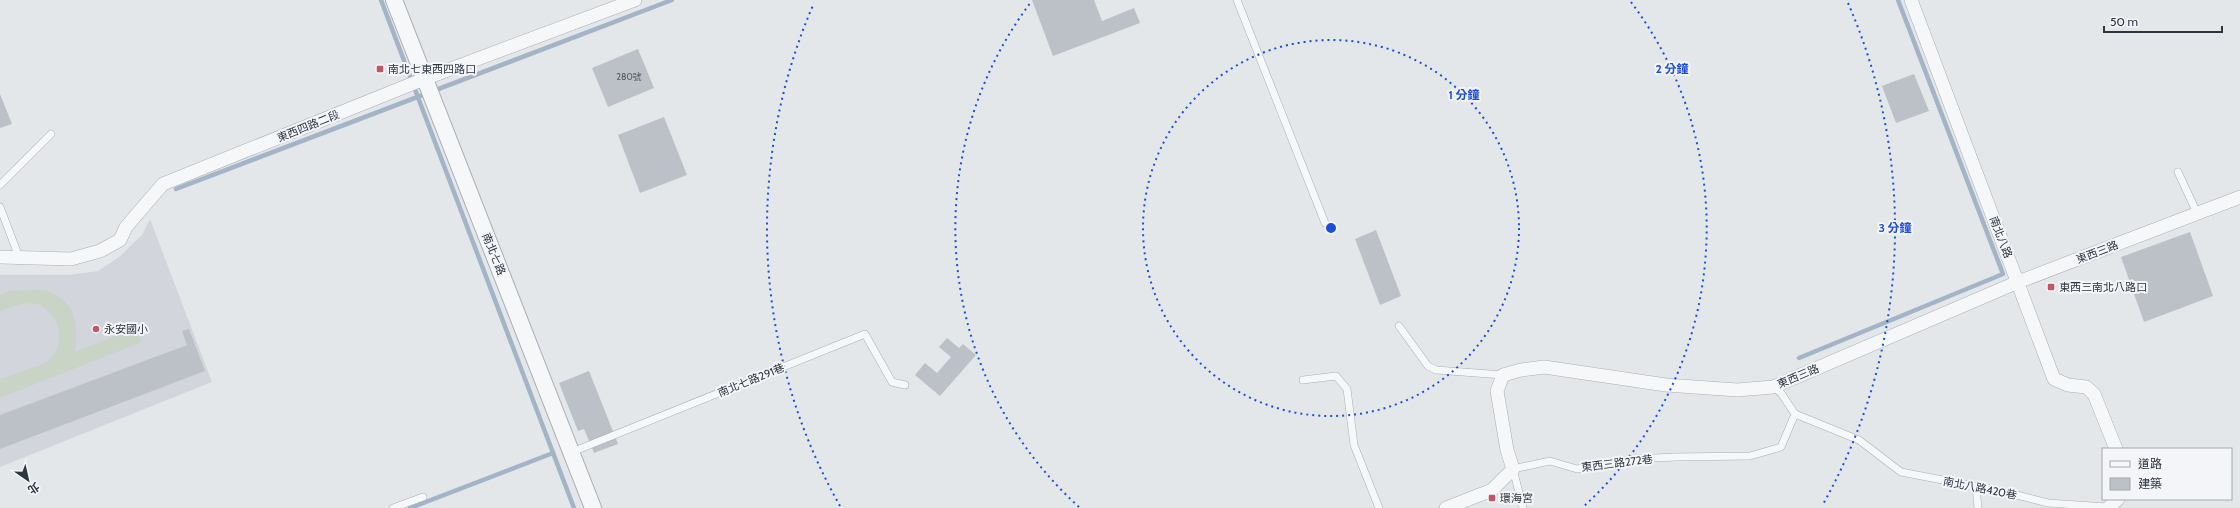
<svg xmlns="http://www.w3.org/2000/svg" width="2240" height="508" font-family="Cabin,'Noto Sans TC',sans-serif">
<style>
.built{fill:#d2d6dc}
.pitch{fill:#c9d3c6}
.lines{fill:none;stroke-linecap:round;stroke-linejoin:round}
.stream{stroke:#a3b4c7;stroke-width:4.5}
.building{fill:#bcc0c7}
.service-casing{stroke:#a9aeb4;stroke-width:8}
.minor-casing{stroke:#a9aeb4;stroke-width:14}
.tertiary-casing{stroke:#a9aeb4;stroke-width:18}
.service{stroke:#f6f7f9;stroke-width:7}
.minor{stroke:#f6f7f9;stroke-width:13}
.tertiary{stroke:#f6f7f9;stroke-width:16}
.ring{fill:none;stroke:#1d4ed8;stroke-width:2;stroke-dasharray:2 4}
.poi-dot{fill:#c25667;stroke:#f4f5f8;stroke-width:1.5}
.labels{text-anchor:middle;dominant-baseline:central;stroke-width:4;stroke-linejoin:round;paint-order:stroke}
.number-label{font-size:9px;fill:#515862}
.poi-label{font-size:11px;fill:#2d3541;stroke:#f4f5f8;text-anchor:start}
.street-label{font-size:11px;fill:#2d3541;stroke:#f4f5f8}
.centre{fill:#1d4ed8;stroke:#f4f5f8;stroke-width:2}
.ring-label{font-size:12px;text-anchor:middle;font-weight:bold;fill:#1d4ed8;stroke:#f4f5f8;stroke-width:4;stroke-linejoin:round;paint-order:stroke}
</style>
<rect width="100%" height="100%" fill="#e4e7ea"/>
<path class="built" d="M 150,219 L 212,382 L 0,467 L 0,275 L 69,275 L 98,271 L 119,257 L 142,235 Z"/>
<path class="pitch" d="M 29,290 C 35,290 45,289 50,292 C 78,305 78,326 75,352 L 135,328 L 142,342 L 0,398 L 0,379 C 10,375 42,366 49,360 C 66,345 61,317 42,306 C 30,299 12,307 0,311 L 0,295 L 8,291 Z"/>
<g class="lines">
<g class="stream">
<path d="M 381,0 L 574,508"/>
<path d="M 176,189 L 672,0"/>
<path d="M 1799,358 L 2003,274 L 1898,0"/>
<path d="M 410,508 L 553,453"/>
</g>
</g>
<g class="building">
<path d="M 1032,0 L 1094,0 L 1102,21 L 1134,8 L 1140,23 L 1053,56 Z"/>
<path d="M 638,49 L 654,88 L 608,107 L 592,68 Z"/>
<path d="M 1914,74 L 1929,111 L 1896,123 L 1882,86 Z"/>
<path d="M 0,94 L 12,124 L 0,128 Z"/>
<path d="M 664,117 L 687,175 L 640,193 L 618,135 Z"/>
<path d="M 1376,230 L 1401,296 L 1380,305 L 1355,239 Z"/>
<path d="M 2190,232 L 2213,296 L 2144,322 L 2121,257 Z"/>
<path d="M 189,329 L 205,371 L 0,449 L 0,415 L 187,345 L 182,331 Z"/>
<path d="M 947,338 L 959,348 L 963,344 L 976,355 L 940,396 L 915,375 L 925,363 L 937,373 L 951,357 L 939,347 Z"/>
<path d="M 589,371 L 618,444 L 594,453 L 584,429 L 578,431 L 559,383 Z"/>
</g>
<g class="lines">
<defs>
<g id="service">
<path d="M 1237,0 L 1325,223"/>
<path d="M 2178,172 L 2197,213"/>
<path d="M 0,185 L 51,134"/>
<path d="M 0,207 L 19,257"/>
<path d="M 1399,326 L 1428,366 L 1436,370 L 1503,375"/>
<path d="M 1303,380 L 1336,376 L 1347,389 L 1354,445 L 1379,508"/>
<path d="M 1773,387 L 1781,393 L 1795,414 L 1859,440 L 1901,472 L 2005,492 L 2048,503 L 2107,507"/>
<path d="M 572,452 L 865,334 L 892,382 L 905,385"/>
<path d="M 1976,486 L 1978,508"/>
<path d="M 393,508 L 423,497"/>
<path d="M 1523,508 L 1513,469 L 1550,461 L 1577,469 L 1633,459 L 1675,457 L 1750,456 L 1781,447 L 1795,414"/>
</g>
<g id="minor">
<path d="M 1911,0 L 2054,379 L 2068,385 L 2086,387 L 2094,394 L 2116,449"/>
<path d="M 0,257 L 71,259 L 100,251 L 120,240 L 126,227 L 163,184 L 424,79 L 635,0"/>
<path d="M 1446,508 L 1492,490 L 1513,469 L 1507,450 L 1497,391 L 1503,375 L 1521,370 L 1544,367 L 1666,385 L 1737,390 L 1773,387 L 2018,282 L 2240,197"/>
<path d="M 2108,508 L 2118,499"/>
</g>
<path id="tertiary" d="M 394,0 L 593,508"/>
</defs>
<use href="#service" class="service-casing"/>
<use href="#minor" class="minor-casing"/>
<use href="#tertiary" class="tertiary-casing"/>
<use href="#service" class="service"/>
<use href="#minor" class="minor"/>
<use href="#tertiary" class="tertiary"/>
</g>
<g class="ring">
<circle cx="1331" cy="228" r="188"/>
<path d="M1079 507A376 376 0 0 1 1031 2M1631 2A376 376 0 0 1 1583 507"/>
<path d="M840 506A564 564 0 0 1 814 3M1848 3A564 564 0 0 1 1822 506"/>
</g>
<g class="poi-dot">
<rect x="376" y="65" width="8" height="8" rx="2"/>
<rect x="2047" y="283" width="8" height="8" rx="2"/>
<circle cx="96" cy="329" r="4"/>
<rect x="1488" y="494" width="8" height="8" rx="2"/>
</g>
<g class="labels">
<g class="number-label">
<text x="629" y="76">280號</text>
</g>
<g class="poi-label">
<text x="388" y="69">南北七東西四路口</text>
<text x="2059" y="287">東西三南北八路口</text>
<text x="104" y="329">永安國小</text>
<text x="1500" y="498">環海宮</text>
</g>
<g class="street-label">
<text transform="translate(308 126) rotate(-22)">東西四路二段</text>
<text transform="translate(2001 237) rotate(69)">南北八路</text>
<text transform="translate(2097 252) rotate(-21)">東西三路</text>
<text transform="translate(494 254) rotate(68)">南北七路</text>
<text transform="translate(1798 376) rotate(-23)">東西三路</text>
<text transform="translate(751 380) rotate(-22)">南北七路291巷</text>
<text transform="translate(1617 463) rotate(-7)">東西三路272巷</text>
<text transform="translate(1980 488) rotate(11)">南北八路420巷</text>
</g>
</g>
<circle cx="1331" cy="228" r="6" class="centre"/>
<g class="ring-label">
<text x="1672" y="73">2 分鐘</text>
<text x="1464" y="99">1 分鐘</text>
<text x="1895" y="232">3 分鐘</text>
</g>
<rect x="2102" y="448" width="130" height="52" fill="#f4f5f8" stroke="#a4a8af"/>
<rect x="2110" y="461" width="20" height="6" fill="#f6f7f9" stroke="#a4a8af"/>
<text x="2138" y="468" font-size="12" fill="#2d3541">道路</text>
<rect x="2110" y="478" width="20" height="12" fill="#bcc0c7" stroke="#a4a8af"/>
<text x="2138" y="488" font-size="12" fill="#2d3541">建築</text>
<g transform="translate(28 480) rotate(146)" stroke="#f4f5f8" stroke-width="3" paint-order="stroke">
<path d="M0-3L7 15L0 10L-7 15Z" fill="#2d3541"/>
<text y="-6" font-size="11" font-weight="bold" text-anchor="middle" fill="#2d3541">北</text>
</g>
<path d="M2104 26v6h118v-6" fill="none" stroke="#2d3541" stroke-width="2"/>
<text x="2110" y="26" font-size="12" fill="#2d3541" stroke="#f4f5f8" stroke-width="3" paint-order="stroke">50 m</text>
</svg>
